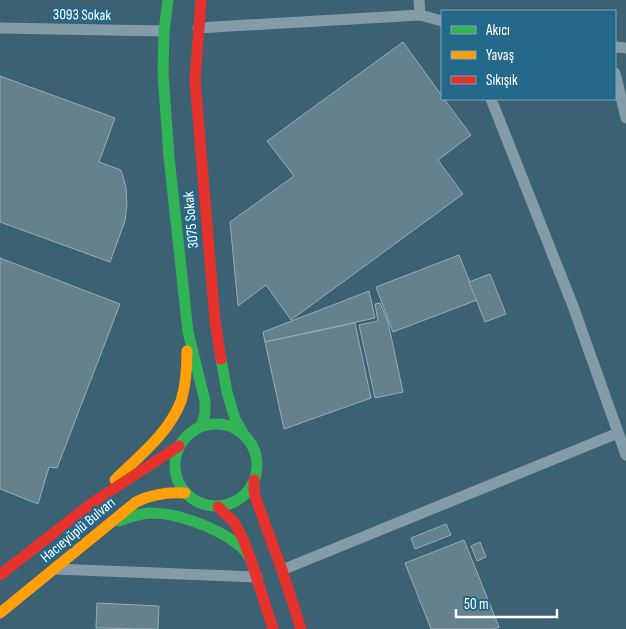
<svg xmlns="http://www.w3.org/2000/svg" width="626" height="629" font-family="'Sofia Sans Condensed',sans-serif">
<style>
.building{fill:#66818e;stroke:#97acb6}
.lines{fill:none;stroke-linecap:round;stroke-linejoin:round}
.street{stroke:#839ca8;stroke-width:11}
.fast{stroke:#30b455;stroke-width:11}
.slow{stroke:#ff9f0a;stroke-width:11}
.jam{stroke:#e5322d;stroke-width:11}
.labels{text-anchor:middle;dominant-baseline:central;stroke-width:5;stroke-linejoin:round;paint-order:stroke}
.street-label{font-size:15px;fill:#fff;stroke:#25698a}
</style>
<rect width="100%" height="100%" fill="#3c6173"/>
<g class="building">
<path d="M 403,42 L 442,96 L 442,99 L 444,99 L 471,135 L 438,160 L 463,194 L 291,320 L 266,285 L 238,306 L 230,222 L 294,176 L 267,141 Z"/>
<path d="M 0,76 L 115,118 L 99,162 L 121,170 L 126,187 L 127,204 L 125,221 L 110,262 L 0,222 Z"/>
<path d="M 459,255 L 477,300 L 393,332 L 376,287 Z"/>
<path d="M 0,258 L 120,304 L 57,468 L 49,467 L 38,504 L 0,489 Z"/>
<path d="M 490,274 L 506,314 L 485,322 L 469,282 Z"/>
<path d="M 369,291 L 375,318 L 265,342 L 263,332 Z"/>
<path d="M 380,303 L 388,322 L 403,392 L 375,398 L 359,325 L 378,321 L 375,304 Z"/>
<path d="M 355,323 L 371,398 L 284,429 L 265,342 Z"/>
<path d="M 446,524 L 451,535 L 415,549 L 411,538 Z"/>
<path d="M 464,540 L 499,627 L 494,629 L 431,629 L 405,563 Z"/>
<path d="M 480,542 L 486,557 L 477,561 L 471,546 Z"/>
<path d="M 97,603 L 159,606 L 158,629 L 96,628 Z"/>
</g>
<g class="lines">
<g class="street">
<path d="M 419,0 L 420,15"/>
<path d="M 0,28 L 164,31"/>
<path d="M 198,28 L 420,15 L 442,21"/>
<path d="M 615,47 L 626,48"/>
<path d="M 615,73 L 626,118"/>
<path d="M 491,99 L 573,306 L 626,455"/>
<path d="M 55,569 L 257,577"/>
<path d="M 282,570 L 618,433"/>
</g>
<g class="fast">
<path d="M 168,0 L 164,31 L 163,73 L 169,157 L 188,332 L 205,401 L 205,414 L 201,426"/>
<path d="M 221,359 L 227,392 L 235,419 L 243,433"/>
<circle cx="216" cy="465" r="41"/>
<path d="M 119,521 C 129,517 138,514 149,513 C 175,512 215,527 236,543 C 242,547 247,553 251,560"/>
</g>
<g class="slow">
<path d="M 115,480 C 139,456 169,433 181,401 C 186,385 187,367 187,351"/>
<path d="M 0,613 L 136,502 C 152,494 167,492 185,493"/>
</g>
<g class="jam">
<path d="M 201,0 L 195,80 L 215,321 L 221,359"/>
<path d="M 254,480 L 254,491 L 256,499 L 282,570 L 301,629"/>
<path d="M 218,507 L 234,522 L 243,539 L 251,560 L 273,629"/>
<path d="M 0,575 L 92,503 L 179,446"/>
</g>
</g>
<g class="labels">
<g class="street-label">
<text transform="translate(82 15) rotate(1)">3093 Sokak</text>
<text transform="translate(191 220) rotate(-95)">3075 Sokak</text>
<text transform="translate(78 530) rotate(-40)">Hacıeyüplü Bulvarı</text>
</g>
</g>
<rect x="441" y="10" width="175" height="90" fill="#25698a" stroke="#7ca5b9"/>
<rect x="451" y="26" width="25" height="8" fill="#30b455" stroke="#7ca5b9"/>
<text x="486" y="35" font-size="15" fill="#ffffff">Akıcı</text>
<rect x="451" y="51" width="25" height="8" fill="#ff9f0a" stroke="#7ca5b9"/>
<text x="486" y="60" font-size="15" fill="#ffffff">Yavaş</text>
<rect x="451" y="76" width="25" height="8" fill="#e5322d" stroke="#7ca5b9"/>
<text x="486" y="85" font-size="15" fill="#ffffff">Sıkışık</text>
<path d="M456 609v8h101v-8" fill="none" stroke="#ffffff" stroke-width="2.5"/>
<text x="464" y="609" font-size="15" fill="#ffffff" stroke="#25698a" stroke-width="4" paint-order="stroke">50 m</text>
</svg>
